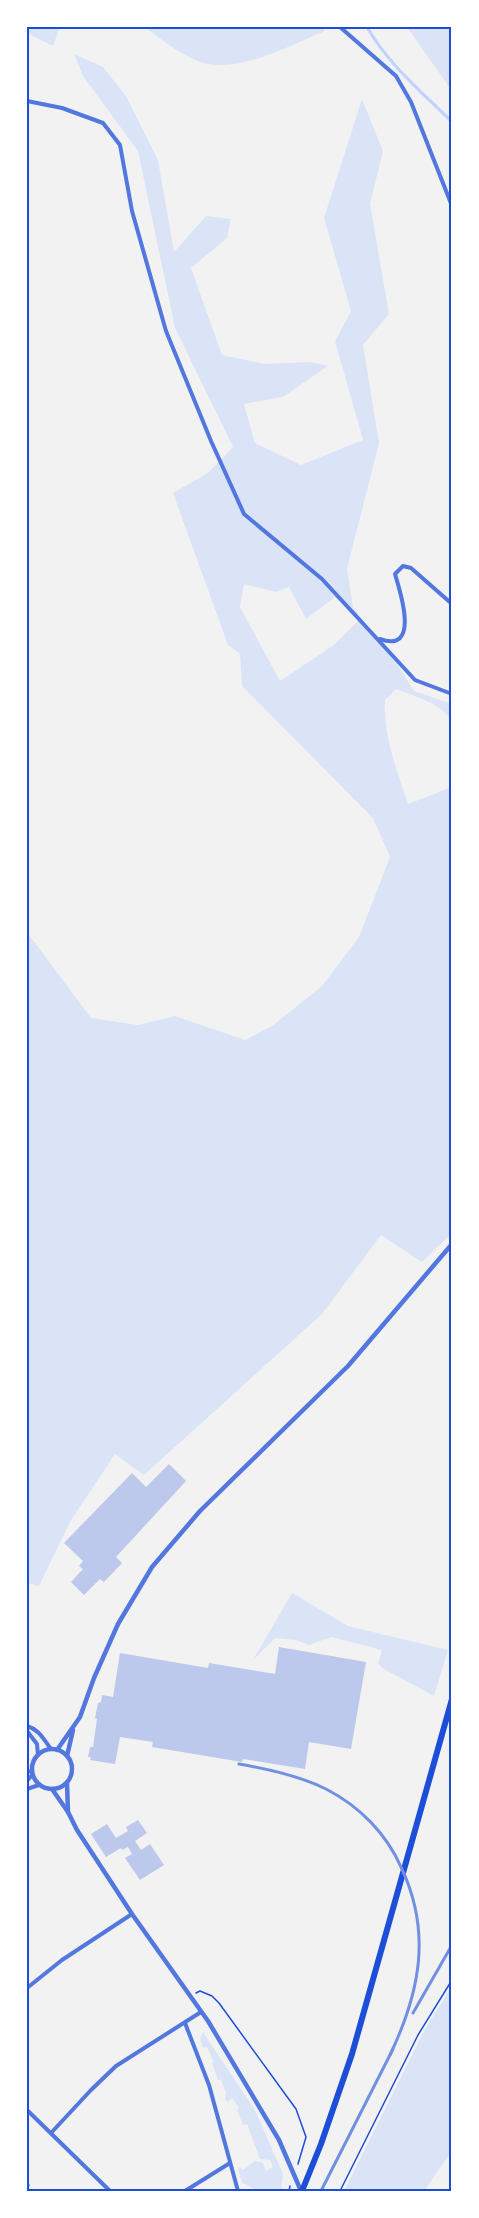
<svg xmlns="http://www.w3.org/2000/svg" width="479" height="2218" font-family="'Open Sans',sans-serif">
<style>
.green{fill:#dbe4f7;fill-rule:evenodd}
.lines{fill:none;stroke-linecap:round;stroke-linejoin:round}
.stream{stroke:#bfd3fe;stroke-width:3}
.building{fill:#bdc9ec}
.path{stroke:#1d4ed8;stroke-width:1.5}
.minor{stroke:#5277de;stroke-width:4}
.tertiary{stroke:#5277de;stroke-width:4.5}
.trunk{stroke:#1d4ed8;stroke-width:6}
.rail{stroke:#7290e2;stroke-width:3}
.neatline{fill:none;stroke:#1d4ed8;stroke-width:2}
</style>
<rect width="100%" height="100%" fill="#f2f2f2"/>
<g class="green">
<path d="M 27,27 L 60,27 L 53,46 L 27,33 Z"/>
<path d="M 145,27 L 327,27 L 323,32 C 290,45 241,73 204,63 C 185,58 160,39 145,27 Z"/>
<path d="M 407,27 L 452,27 L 452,91 Z"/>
<path d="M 74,54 L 103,67 L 126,96 L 158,160 L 174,252 L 206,216 L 231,219 L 227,238 L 191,268 L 222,355 L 264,364 L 310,362 L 328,366 L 283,397 L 244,404 L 255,443 L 301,465 L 363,440 L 335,341 L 351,311 L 324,218 L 362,99 L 383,151 L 370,204 L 389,314 L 363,345 L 379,443 L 347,569 L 353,607 L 401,670 L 414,691 L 452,704 L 452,721 C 441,703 414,696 396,689 L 385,700 C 383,736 397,770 408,804 L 452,787 L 452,1233 L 422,1262 L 381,1235 L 322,1314 L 144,1475 L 115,1454 L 71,1520 L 39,1586 L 27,1583 L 27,932 L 91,1018 L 138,1025 L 175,1016 L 245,1040 L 272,1026 L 322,986 L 359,937 L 390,857 L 373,818 L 242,686 L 240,654 L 228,645 L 173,493 L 208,473 L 233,447 L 175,328 L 138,151 L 83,76 ZM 244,584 L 276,592 L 289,587 L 306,619 L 335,597 L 358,621 L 334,645 L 280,681 L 240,607 Z"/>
<path d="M 292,1593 L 348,1626 L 448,1650 L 434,1696 L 382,1668 L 378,1663 L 382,1650 L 331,1637 L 309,1645 L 296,1640 L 275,1638 L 253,1660 Z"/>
<path d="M 452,1986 L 452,2151 L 424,2191 L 344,2191 L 424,2031 Z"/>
<path d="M 203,2032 L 255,2110 L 283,2174 L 281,2191 L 259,2191 L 242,2183 L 238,2170 L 240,2167 L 243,2170 L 255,2161 L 263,2163 L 266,2171 L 273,2167 L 270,2160 L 260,2159 L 247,2124 L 243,2125 L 237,2110 L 239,2108 L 232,2098 L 228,2102 L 225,2100 L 226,2093 L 221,2080 L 218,2080 L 212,2063 L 214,2062 L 207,2047 L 203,2048 L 200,2039 Z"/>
</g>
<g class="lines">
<path class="stream" d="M 367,27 C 388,64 422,92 452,122"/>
</g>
<g class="building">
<path d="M 169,1464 L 186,1481 L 116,1557 L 122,1563 L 104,1582 L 100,1579 L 84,1595 L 71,1582 L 83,1569 L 79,1566 L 83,1561 L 64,1543 L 132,1473 L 146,1487 Z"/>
<path d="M 279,1647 L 366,1662 L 351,1749 L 309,1742 L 305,1769 L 243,1759 L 242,1762 L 152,1747 L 153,1742 L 120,1737 L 115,1764 L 90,1760 L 91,1757 L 88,1757 L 90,1747 L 93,1747 L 97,1719 L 95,1718 L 98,1703 L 101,1702 L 102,1695 L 113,1697 L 120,1653 L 208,1668 L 209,1663 L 275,1674 Z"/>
<path d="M 138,1820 L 147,1833 L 135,1841 L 141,1850 L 150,1844 L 164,1865 L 140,1880 L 125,1858 L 132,1854 L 128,1847 L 122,1850 L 121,1848 L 106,1857 L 91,1834 L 107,1824 L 116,1838 L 128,1831 L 126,1827 Z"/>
</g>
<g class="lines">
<g class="path">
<path d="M 196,1993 L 200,1991 L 212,1996 L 219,2003 L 296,2109 L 306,2137 L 298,2164"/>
<path d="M 27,2188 L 29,2185"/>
<path d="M 289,2191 L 290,2186"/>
<path d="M 340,2191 L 418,2035 L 452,1980"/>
</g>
<g class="minor">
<path d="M 340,27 L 396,76 L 411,102 L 452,206"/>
<path d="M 27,101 L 62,108 L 103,123 L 120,145 L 132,211 L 166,331 L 211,441 L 244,514 L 322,579 L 415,680 L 452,694"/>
<path d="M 380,639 C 421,654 400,591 395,574 L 403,566 L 411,568 L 452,604"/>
<path d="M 27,1726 C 40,1730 43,1739 51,1749"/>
<path d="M 27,1731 L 37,1744 L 38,1755"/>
<path d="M 27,1772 L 32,1771"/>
<path d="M 27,1781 L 32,1775"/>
<path d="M 27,1789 L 39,1785"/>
<path d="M 27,1988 L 62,1960 L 132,1914"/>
<path d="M 185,2023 L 209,2085 L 238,2191"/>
<path d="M 27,2110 L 110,2191"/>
<path d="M 51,2133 L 91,2090 L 116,2066 L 201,2012"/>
<path d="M 185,2191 L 230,2163"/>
</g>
<g class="tertiary">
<circle cx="52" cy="1769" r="20"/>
<path d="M 57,1750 L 80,1717 L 94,1678 L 118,1624 L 152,1567 L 200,1511 L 348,1366 L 452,1244"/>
<path d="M 67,1756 L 73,1730"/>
<path d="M 67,1783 L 68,1812"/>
<path d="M 52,1789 L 68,1812 L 77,1830 L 132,1914 L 208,2021 L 279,2140 L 301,2191"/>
</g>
<path class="trunk" d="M 302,2191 L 321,2144 L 352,2054 L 452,1699"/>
<g class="rail">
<path d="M 239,1764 C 268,1769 300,1776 326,1789 C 359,1806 386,1833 401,1867 C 432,1932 420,1992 390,2055"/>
<path d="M 413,2013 L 452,1945"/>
<path d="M 321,2191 L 393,2049"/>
</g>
</g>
<rect width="479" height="2218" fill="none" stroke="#ffffff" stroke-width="57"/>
<rect x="28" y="28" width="422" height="2162" class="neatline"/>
</svg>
